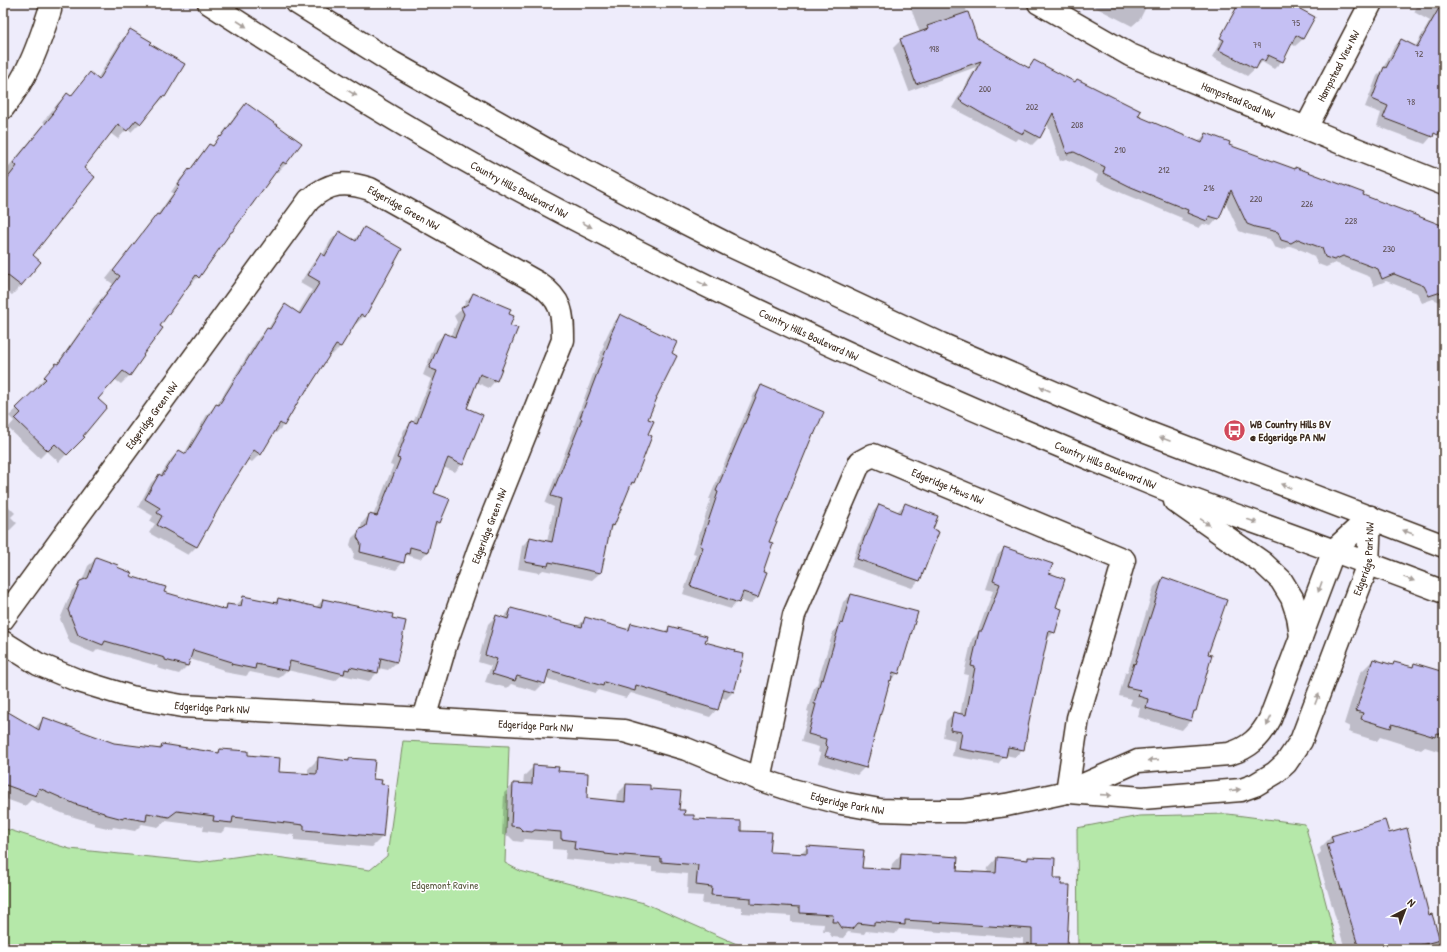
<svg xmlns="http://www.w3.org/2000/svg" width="1447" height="952" font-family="'Patrick Hand',sans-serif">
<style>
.green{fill:#b5e8a9;stroke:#788964}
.shadow{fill:#0003}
.building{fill:#c5c0f3;stroke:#3b2a1e}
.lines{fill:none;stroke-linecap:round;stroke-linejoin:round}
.minor-casing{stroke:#3b2a1e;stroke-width:25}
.secondary-casing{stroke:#3b2a1e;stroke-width:25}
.minor{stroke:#fff;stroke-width:22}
.secondary{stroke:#fff;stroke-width:22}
.oneway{fill:#a79f9a}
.labels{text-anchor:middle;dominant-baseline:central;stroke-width:3;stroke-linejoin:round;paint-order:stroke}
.number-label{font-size:9px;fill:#5e5053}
.street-label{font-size:11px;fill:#3b2a1e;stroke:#fff}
.poi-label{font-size:11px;font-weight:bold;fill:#3b2a1e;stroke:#fff;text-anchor:start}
.park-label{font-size:11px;fill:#5a5a41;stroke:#fff}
</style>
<rect width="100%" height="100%" fill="#eeecfb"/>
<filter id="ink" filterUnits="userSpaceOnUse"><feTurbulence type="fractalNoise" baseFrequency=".025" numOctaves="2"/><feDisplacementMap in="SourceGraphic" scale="8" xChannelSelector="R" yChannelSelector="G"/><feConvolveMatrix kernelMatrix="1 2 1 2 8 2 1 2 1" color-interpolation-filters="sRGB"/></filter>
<g filter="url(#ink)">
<g class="green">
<path d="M 403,741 L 509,746 L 505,863 L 520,871 L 644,903 L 748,949 L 3,949 L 3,828 L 70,849 L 200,862 L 255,854 L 370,870 L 387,856 Z"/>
<path d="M 1228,814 L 1305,824 L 1338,949 L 1078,949 L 1077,828 L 1139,816 Z"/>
</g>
<g class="shadow">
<path d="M 888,3 L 964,3 L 976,39 L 1027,68 L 1034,61 L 1074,83 L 1077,80 L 1137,117 L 1198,142 L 1206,134 L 1228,145 L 1294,169 L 1295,168 L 1362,196 L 1444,227 L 1444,297 L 1440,302 L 1433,299 L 1422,303 L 1417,293 L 1386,281 L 1374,286 L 1370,277 L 1335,263 L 1326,267 L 1318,264 L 1314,256 L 1304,251 L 1290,246 L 1283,250 L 1274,247 L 1270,239 L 1247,234 L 1239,231 L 1225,201 L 1218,218 L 1211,226 L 1203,224 L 1199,228 L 1181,221 L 1182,218 L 1124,194 L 1096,181 L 1098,175 L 1066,159 L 1060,161 L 1047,123 L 1039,138 L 1032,145 L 1018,138 L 1015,141 L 952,108 L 976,67 L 909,91 L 893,48 L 901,40 L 920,33 L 909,3 L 888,6 Z"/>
<path d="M 1087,3 L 1148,3 L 1140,19 L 1132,26 Z"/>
<path d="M 1238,3 L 1301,3 L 1298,9 L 1314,17 L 1303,39 L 1295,46 L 1291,44 L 1282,61 L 1274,69 L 1262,62 L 1247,76 L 1212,57 L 1239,7 Z"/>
<path d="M 1419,3 L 1444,3 L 1444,93 L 1432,136 L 1425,144 L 1377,126 L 1381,113 L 1365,107 L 1377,76 L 1381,72 L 1394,47 L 1401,40 L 1415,47 L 1430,21 L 1414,12 Z"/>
<path d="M 131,30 L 149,44 L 184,65 L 164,97 L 155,106 L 154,105 L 140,123 L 131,132 L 127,129 L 118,139 L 110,133 L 82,169 L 31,255 L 21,286 L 12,295 L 3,288 L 3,183 L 9,176 L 4,172 L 45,123 L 43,122 L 58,103 L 67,94 L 70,97 L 90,74 L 97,79 L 122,39 Z"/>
<path d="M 246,105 L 286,164 L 278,172 L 276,170 L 198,277 L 190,285 L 189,284 L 159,326 L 142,355 L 143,356 L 129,376 L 121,384 L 114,379 L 96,399 L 82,436 L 83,437 L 59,462 L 47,451 L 40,458 L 8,428 L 14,421 L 9,416 L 39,388 L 37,386 L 57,364 L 94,311 L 92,310 L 113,284 L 106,279 L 155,218 L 173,193 L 171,192 L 181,178 L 190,169 L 202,153 L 210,145 L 212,146 L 217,141 L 238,112 Z"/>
<path d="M 364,228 L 364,316 L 356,324 L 354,323 L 340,347 L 332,355 L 330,353 L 308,389 L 299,399 L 284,425 L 276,433 L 274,432 L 260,454 L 252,462 L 247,459 L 229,487 L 196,547 L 188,555 L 149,533 L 155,524 L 150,521 L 153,516 L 138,507 L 151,483 L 159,475 L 160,476 L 171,459 L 179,451 L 184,454 L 208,413 L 217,405 L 259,337 L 268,329 L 277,314 L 285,306 L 298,313 L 312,290 L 300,283 L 313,263 L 321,255 L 322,256 L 331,240 L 339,232 L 354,240 Z"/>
<path d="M 473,294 L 496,380 L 489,388 L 476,382 L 466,409 L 462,464 L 455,472 L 443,467 L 433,493 L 439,522 L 434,527 L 428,552 L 420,559 L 406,555 L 403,562 L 396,570 L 353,559 L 354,552 L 350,545 L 352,538 L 360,530 L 362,523 L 369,515 L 373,516 L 393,466 L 390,465 L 404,430 L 412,422 L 413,423 L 431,379 L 423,375 L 436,342 L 444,334 L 451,337 L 457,322 L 454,316 L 463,308 L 465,302 Z"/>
<path d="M 621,315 L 655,398 L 647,419 L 647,434 L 651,436 L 633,483 L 628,487 L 613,526 L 609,530 L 600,573 L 592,580 L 543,570 L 539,573 L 518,569 L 522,546 L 530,538 L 547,542 L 554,507 L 545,503 L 575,427 L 574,426 L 604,345 L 603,344 L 613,323 Z"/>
<path d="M 761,387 L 813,434 L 811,437 L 767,542 L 758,597 L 750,604 L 739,600 L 731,609 L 683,594 L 696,554 L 693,553 L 711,499 L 709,499 L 754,394 Z"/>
<path d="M 3,501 L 15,513 L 11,517 L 17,523 L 3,537 Z"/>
<path d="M 905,504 L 931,530 L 919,580 L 912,588 L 851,567 L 858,544 L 860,542 L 872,513 L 879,505 L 897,512 Z"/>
<path d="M 1004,549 L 1048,574 L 1054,632 L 1046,640 L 1023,749 L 1015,757 L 1005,755 L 998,764 L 952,756 L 955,740 L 943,737 L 946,721 L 954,713 L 960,715 L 968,675 L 964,674 L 972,639 L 977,634 L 993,591 L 986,589 L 997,556 Z"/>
<path d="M 97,558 L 116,568 L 129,577 L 163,593 L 222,610 L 228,605 L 235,606 L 244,598 L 274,603 L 278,599 L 316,607 L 323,600 L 391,618 L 397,662 L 388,670 L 378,668 L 377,673 L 369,681 L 342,675 L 335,681 L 287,670 L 279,678 L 250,672 L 246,676 L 224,672 L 224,670 L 190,659 L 187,666 L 179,674 L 157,668 L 158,666 L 98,649 L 94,653 L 70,643 L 60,619 L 72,591 L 82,581 L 88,566 Z"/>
<path d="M 1163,578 L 1207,655 L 1195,711 L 1190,721 L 1182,730 L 1138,717 L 1140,708 L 1130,705 L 1132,699 L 1119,696 L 1125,673 L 1128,671 L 1154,587 Z"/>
<path d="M 851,595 L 898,673 L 890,681 L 865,767 L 857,775 L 818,763 L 821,754 L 818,752 L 819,747 L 801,742 L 809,712 L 807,711 L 814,688 L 817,684 L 833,632 L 836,629 L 843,602 Z"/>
<path d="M 511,609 L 577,627 L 585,619 L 625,630 L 631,624 L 664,632 L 670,627 L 704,642 L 733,692 L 726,699 L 720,697 L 717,709 L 710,717 L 631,693 L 626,698 L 598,690 L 595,693 L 545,678 L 544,683 L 536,691 L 511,684 L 507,688 L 485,682 L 491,666 L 478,662 L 488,624 L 496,616 L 503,618 Z"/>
<path d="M 1373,660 L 1392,666 L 1394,663 L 1411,668 L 1414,664 L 1444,673 L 1444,753 L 1425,747 L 1421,750 L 1380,737 L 1377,741 L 1348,732 L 1350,727 L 1344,724 L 1360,673 Z"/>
<path d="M 3,710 L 34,729 L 44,718 L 114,743 L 158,749 L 162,745 L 216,753 L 220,750 L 247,756 L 278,773 L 308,775 L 308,769 L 319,758 L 347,761 L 350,759 L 372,780 L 382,837 L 372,847 L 294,840 L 294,835 L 226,828 L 221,833 L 203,831 L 204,826 L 166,821 L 158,827 L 142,824 L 135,831 L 113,827 L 112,829 L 94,825 L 94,823 L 64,814 L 31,800 L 25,806 L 3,798 Z"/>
<path d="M 534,766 L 557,772 L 586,799 L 616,802 L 617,794 L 626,785 L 649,790 L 683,816 L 693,820 L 739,832 L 769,853 L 800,855 L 808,847 L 861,869 L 891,871 L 892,864 L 901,854 L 956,872 L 987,874 L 988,868 L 997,858 L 1026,861 L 1028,858 L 1060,886 L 1066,946 L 1063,949 L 1023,949 L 1023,938 L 899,929 L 895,934 L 866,931 L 864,934 L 848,932 L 843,938 L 832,937 L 828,931 L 823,931 L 824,924 L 791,922 L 791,916 L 742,913 L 742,907 L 702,904 L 703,896 L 687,895 L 688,874 L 652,871 L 652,867 L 615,864 L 614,865 L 596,863 L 596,862 L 565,859 L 566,850 L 552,849 L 552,841 L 525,839 L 522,842 L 514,841 L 509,836 L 502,835 L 504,793 L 514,784 L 523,785 L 524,776 Z"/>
<path d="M 1388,834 L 1428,916 L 1432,915 L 1441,949 L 1345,949 L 1317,856 L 1321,852 L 1320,848 L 1331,837 Z"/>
</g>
<g class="building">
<path d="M 1239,3 L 1303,3 L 1300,9 L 1315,17 L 1303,39 L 1296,35 L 1283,62 L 1268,55 L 1265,61 L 1261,59 L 1256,69 L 1219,50 L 1224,40 L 1220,38 Z"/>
<path d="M 1442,3 L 1444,3 L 1444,120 L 1438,135 L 1434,133 L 1433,137 L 1383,118 L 1388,106 L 1372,99 L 1384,67 L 1386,68 L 1401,39 L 1417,47 Z"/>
<path d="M 968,12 L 977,38 L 1029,68 L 1034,60 L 1075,82 L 1077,79 L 1141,111 L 1138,116 L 1202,143 L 1206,133 L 1230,142 L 1229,145 L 1295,169 L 1295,167 L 1364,193 L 1363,195 L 1444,226 L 1444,291 L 1429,296 L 1424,286 L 1394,274 L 1382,279 L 1378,269 L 1343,256 L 1334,260 L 1325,257 L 1322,248 L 1311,244 L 1298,239 L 1291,243 L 1281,240 L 1278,232 L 1255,227 L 1247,224 L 1231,190 L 1219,219 L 1209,216 L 1207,221 L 1187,213 L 1188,210 L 1131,187 L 1103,173 L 1105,167 L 1074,152 L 1067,154 L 1053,113 L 1040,138 L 1025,130 L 1023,134 L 981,113 L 959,100 L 981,61 L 916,84 L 900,39 L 928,29 L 927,26 Z"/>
<path d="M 130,29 L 152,42 L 150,44 L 185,64 L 165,97 L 163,96 L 141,124 L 136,120 L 127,131 L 118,124 L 84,168 L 95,177 L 33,255 L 41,262 L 21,286 L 3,272 L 3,184 L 17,166 L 13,163 L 53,114 L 52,113 L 67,93 L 71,96 L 90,72 L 99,80 Z"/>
<path d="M 246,103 L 302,143 L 286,164 L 283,162 L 232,232 L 231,232 L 199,278 L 196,275 L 160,326 L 163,328 L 143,355 L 144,356 L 130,376 L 123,371 L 98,399 L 107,407 L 83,436 L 85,437 L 67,455 L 55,444 L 48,451 L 15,419 L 21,413 L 16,408 L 46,379 L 44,377 L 56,363 L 58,364 L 101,303 L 100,302 L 120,276 L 113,271 L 157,214 L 159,215 L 180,185 L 178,184 L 189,169 L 190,170 L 209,144 L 213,146 L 220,136 L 221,137 Z"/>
<path d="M 364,227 L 402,249 L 365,317 L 361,314 L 341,347 L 336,345 L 308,389 L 307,389 L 303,396 L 302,395 L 284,426 L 280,423 L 261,455 L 254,450 L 230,488 L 197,547 L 157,525 L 162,516 L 157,513 L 160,508 L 145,499 L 159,474 L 162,476 L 179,450 L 186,454 L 216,404 L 219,405 L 267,328 L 270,329 L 285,304 L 300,314 L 320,282 L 308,275 L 321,253 L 325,256 L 339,231 L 356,241 Z"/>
<path d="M 473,293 L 511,309 L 509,314 L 514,316 L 510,326 L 518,328 L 497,381 L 480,374 L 467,408 L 483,415 L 463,465 L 448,458 L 434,493 L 450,499 L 440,523 L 436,521 L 428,552 L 410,547 L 409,554 L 406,553 L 404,563 L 360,552 L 361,544 L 357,537 L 359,530 L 366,526 L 369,514 L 377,516 L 400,459 L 397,458 L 411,421 L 417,423 L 437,371 L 429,368 L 444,333 L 455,337 L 464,314 L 461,308 L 468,304 Z"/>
<path d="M 620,314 L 677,342 L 672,353 L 677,356 L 656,398 L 657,398 L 648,419 L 654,421 L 648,434 L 652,436 L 634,483 L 632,482 L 614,526 L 611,525 L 601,573 L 549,562 L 548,566 L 525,562 L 530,537 L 552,542 L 561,499 L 551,496 L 582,419 L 580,418 L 611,337 L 610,336 Z"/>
<path d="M 761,385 L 824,412 L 814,435 L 813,434 L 769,542 L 773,543 L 763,572 L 767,573 L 758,597 L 743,592 L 739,603 L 690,586 L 703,547 L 700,546 L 718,492 L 716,491 Z"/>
<path d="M 905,503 L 938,516 L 933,529 L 939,532 L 920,581 L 857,559 L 865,536 L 866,536 L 879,504 L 901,513 Z"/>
<path d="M 1004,547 L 1053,564 L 1049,573 L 1065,579 L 1056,607 L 1062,609 L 1055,633 L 1049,631 L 1029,721 L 1024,750 L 1008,747 L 1006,757 L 959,749 L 962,732 L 950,730 L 953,712 L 966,715 L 975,667 L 971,666 L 979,631 L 982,631 L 1000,584 L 993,581 Z"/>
<path d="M 96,557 L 118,565 L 117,567 L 132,573 L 130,576 L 166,587 L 164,592 L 226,610 L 227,604 L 241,606 L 243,596 L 277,603 L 278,598 L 321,608 L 323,599 L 393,614 L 392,618 L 406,621 L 397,662 L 381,658 L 378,673 L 350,667 L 349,670 L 345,669 L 344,674 L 290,661 L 288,671 L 256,664 L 255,669 L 231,664 L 232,662 L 193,650 L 188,666 L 165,660 L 165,658 L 105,641 L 103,645 L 78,635 L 68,610 L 80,581 L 88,578 Z"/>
<path d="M 1163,577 L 1227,600 L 1208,654 L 1212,655 L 1196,711 L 1194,711 L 1191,721 L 1146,708 L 1148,699 L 1138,696 L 1140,690 L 1127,687 L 1134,663 L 1135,664 Z"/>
<path d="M 851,594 L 918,612 L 899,674 L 893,672 L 891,681 L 890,680 L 866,768 L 825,756 L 828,747 L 825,744 L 826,739 L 808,734 L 816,704 L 814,704 L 821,679 L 823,680 L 840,623 L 842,624 Z"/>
<path d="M 511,608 L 582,627 L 585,617 L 629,630 L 631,623 L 668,632 L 669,626 L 707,636 L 705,642 L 735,650 L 734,652 L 744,654 L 734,692 L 724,689 L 718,710 L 636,685 L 635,691 L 604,682 L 603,686 L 549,670 L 545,684 L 517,676 L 515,681 L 492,674 L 497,659 L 485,655 L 496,615 L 508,619 Z"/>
<path d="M 1373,659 L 1393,665 L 1394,662 L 1413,667 L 1414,663 L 1444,672 L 1444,735 L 1437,733 L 1435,737 L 1392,724 L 1391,728 L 1361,719 L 1363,713 L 1356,711 Z"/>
<path d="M 3,709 L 39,730 L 43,717 L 114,743 L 161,749 L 162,744 L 219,753 L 220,749 L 248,751 L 248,755 L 280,758 L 279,772 L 317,774 L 318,757 L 349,761 L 349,758 L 375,760 L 373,779 L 382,780 L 381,784 L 388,785 L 383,837 L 304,830 L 304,825 L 233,817 L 232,823 L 213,821 L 214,816 L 177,811 L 169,817 L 147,813 L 146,821 L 123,817 L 123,819 L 104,814 L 104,813 L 75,804 L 39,788 L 36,796 L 3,784 Z"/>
<path d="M 533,765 L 559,767 L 558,771 L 588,773 L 587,798 L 625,802 L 626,784 L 650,785 L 650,789 L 681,791 L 679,810 L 685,810 L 684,815 L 694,815 L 694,819 L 741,821 L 741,831 L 772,832 L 770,852 L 807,854 L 807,846 L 864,850 L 862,868 L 900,870 L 901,853 L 958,857 L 957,871 L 996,873 L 997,857 L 1028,860 L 1028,857 L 1055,858 L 1054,878 L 1062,878 L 1061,885 L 1070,885 L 1067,947 L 1032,945 L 1032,929 L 905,920 L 905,925 L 874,922 L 874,925 L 858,923 L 853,929 L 842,928 L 838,922 L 832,922 L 833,915 L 800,913 L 800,907 L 751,904 L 751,898 L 711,895 L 712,887 L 696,885 L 698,865 L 661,862 L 661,858 L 624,855 L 624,856 L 605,854 L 605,853 L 574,849 L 575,841 L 561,839 L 561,832 L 535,830 L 532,832 L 523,831 L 519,827 L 511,826 L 513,783 L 532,784 Z"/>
<path d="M 1385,820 L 1389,833 L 1407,828 L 1429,915 L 1432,914 L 1440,940 L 1421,945 L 1422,949 L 1359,949 L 1334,866 L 1327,844 L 1333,842 L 1331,836 Z"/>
</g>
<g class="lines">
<defs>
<g id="minor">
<path id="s1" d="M 1039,3 L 1130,55 L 1351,147 L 1444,184"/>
<path d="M 3,108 C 27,78 38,47 50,10"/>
<path id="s2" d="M 1306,128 L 1371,3"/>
<path id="s3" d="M 3,619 L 309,200 C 329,182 345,181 370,189 L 538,283 C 562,300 563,312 563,340 L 479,549 L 446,643 L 424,719"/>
<path id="s4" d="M 3,642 L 38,664 L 79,681 L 131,697 L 182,706 L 424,719 L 624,731 L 686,749 L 759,779 L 792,790 L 841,803 L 880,810 L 911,811 L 962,811 L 1006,805 L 1067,792 L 1138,761 L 1229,754 C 1249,748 1260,738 1270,719 L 1334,550 L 1370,517"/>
<path id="s5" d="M 759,779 L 794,615 L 860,462 L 873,455 L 1124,560 L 1078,718 L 1067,792"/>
<path id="s6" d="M 1070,792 L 1142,798 L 1241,790 L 1255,785 L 1275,773 L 1286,763 L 1301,741 L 1368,564 L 1370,517"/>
</g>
<g id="secondary">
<path id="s7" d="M 209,3 C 309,68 411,132 516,188 C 721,298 932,395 1147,482 C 1185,498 1224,511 1263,525 C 1324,547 1384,569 1444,592"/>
<path d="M 297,3 L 393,63 L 554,154 L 646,203 L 729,245 L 941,344 L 1146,432 L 1444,546"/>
<path d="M 1175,501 L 1263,563 L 1281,580 L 1292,598 L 1298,616 L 1301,637"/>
</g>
</defs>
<use href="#minor" class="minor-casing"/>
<use href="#secondary" class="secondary-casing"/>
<use href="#minor" class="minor"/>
<use href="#secondary" class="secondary"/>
</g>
<defs><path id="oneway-solid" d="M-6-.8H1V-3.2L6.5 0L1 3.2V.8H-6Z"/></defs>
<g class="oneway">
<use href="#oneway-solid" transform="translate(242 24) rotate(33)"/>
<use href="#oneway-solid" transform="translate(352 93) rotate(31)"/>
<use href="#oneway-solid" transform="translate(587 225) rotate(28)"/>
<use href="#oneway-solid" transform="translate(703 284) rotate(26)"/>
<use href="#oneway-solid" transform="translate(1045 389) rotate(-157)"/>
<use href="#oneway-solid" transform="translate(1165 439) rotate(-159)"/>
<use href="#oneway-solid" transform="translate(1286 486) rotate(-159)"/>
<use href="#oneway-solid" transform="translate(1252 521) rotate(20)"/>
<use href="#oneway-solid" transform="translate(1205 522) rotate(35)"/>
<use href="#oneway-solid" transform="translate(1408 532) rotate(-159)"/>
<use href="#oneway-solid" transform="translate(1409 579) rotate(20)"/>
<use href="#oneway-solid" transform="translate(1320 587) rotate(110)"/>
<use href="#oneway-solid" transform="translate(1317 699) rotate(-69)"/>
<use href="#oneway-solid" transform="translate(1269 721) rotate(115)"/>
<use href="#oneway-solid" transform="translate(1153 760) rotate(176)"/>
<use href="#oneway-solid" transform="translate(1235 790) rotate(-7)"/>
<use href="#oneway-solid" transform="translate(1106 795) rotate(4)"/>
</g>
</g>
<defs>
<symbol id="bus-disc" viewBox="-11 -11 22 22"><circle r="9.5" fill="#d1495b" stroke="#fff"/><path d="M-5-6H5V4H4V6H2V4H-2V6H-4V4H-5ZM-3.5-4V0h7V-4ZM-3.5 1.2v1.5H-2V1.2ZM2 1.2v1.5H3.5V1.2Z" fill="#fff"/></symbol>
</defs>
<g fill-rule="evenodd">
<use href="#bus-disc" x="1222" y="418" width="25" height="25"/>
</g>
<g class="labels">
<g class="number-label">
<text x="1296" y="23">75</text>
<text x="1257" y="45">79</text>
<text x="934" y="49">198</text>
<text x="1419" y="54">72</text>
<text x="985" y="89">200</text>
<text x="1411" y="102">78</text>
<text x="1032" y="107">202</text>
<text x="1077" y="125">208</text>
<text x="1120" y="150">210</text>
<text x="1164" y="170">212</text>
<text x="1209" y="188">216</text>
<text x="1256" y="199">220</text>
<text x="1307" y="204">226</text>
<text x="1351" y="221">228</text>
<text x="1389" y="249">230</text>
</g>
<g class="street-label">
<text stroke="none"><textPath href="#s2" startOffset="70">Hampstead View NW</textPath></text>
<text stroke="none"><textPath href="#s1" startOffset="222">Hampstead Road NW</textPath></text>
<text stroke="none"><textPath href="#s7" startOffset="362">Country Hills Boulevard NW</textPath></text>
<text stroke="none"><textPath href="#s3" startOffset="623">Edgeridge Green NW</textPath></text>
<text stroke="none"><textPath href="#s7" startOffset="686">Country Hills Boulevard NW</textPath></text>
<text stroke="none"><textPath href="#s3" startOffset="252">Edgeridge Green NW</textPath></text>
<text stroke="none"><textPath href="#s7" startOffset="1010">Country Hills Boulevard NW</textPath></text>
<text stroke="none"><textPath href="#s5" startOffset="430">Edgeridge Mews NW</textPath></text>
<text transform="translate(489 526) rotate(-69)">Edgeridge Green NW</text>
<text stroke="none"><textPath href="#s6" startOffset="445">Edgeridge Park NW</textPath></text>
<text stroke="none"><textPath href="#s4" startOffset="222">Edgeridge Park NW</textPath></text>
<text stroke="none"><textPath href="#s4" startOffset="546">Edgeridge Park NW</textPath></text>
<text stroke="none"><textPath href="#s4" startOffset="870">Edgeridge Park NW</textPath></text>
</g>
<g class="poi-label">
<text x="1250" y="424">WB Country Hills BV<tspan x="1250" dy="13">@ Edgeridge PA NW</tspan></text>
</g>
<g class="park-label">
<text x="445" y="885">Edgemont Ravine</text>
</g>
</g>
<rect width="1447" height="952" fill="none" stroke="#fff" stroke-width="16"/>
<rect x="8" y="8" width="1431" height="936" fill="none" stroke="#3b2a1e" stroke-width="1.5" filter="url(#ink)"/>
<g transform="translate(1405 910) rotate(42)" stroke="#ffffff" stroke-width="3" paint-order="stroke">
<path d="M0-3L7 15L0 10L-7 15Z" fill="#3b2a1e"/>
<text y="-6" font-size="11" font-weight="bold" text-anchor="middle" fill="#3b2a1e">N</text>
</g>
</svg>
